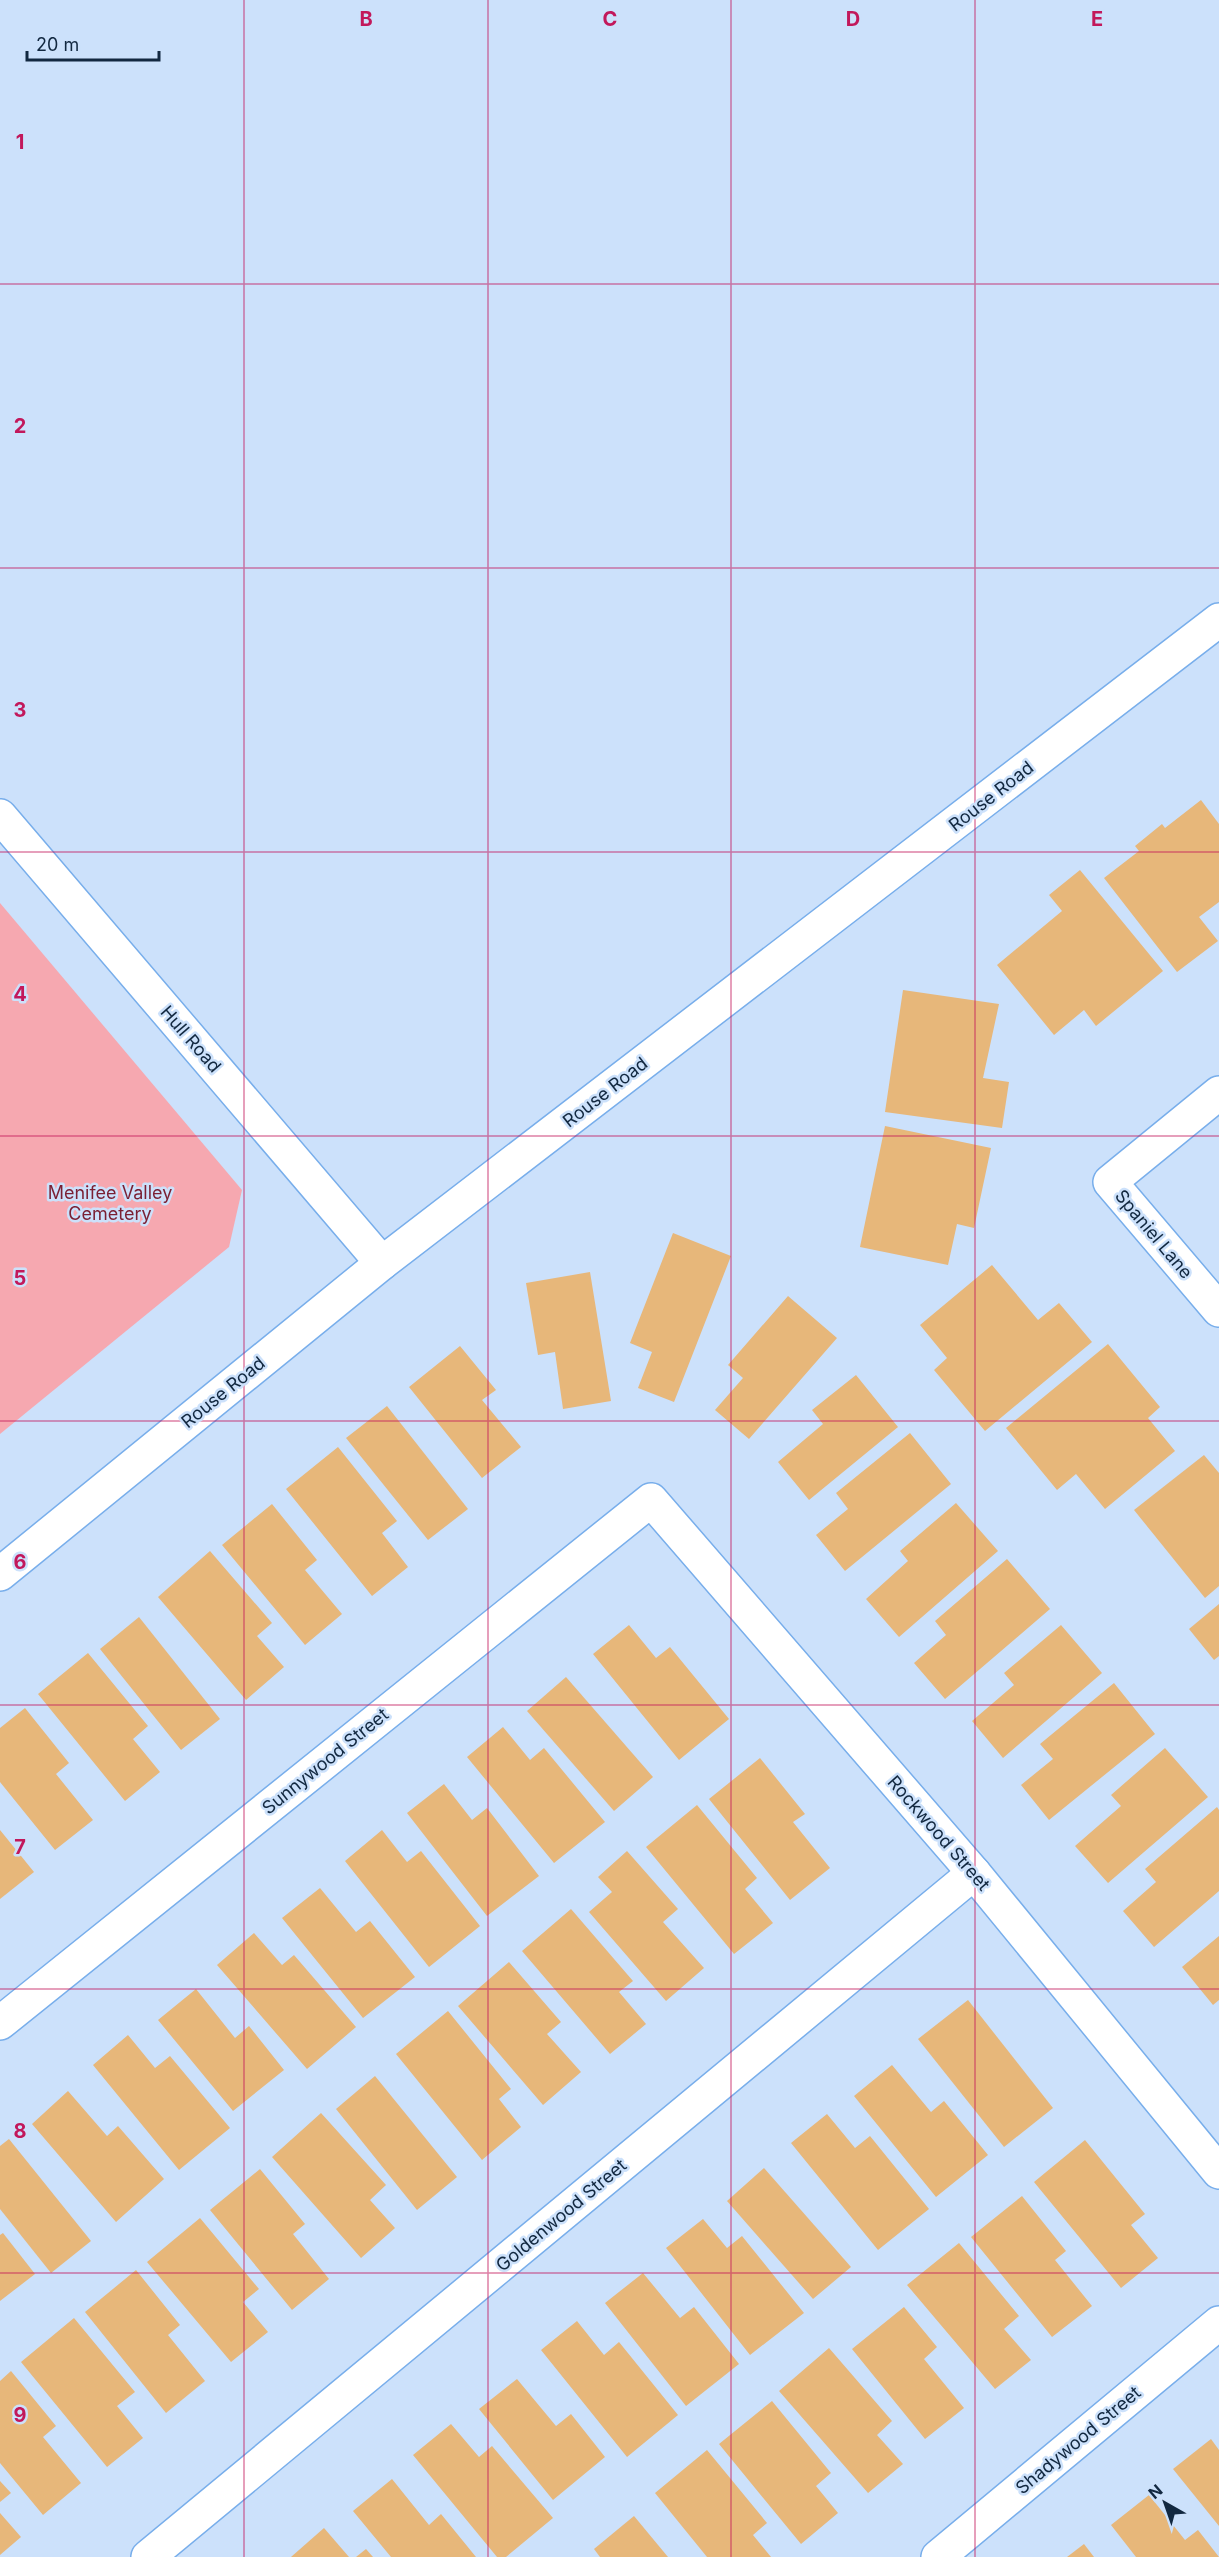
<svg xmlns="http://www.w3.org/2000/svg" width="1219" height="2557" font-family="Inter,sans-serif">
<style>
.green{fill:#f6a8b0}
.building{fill:#e7b77a}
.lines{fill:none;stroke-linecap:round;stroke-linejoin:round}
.street-casing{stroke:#78aeeb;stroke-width:36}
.secondary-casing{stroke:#78aeeb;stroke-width:36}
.street{stroke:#fff;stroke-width:33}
.secondary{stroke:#fff;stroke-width:33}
.grid{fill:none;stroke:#c2185b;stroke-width:1.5;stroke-opacity:0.55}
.labels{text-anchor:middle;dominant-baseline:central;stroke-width:5;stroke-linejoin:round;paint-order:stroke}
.street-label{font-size:18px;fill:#122840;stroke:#cce1fb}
.park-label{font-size:18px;fill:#7a1f33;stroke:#cce1fb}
.grid-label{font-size:20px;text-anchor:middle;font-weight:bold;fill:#c2185b;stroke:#cce1fb;stroke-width:5;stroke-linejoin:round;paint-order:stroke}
</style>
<rect width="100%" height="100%" fill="#cce1fb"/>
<path class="green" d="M 0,903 L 242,1190 L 229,1247 L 0,1434 Z"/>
<g class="building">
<path d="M 1201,800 L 1219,824 L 1219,902 L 1199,917 L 1218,941 L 1177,972 L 1104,878 L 1139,851 L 1135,846 L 1162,824 L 1165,828 Z"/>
<path d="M 1080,870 L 1163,971 L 1096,1026 L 1084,1010 L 1054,1035 L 997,965 L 1062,911 L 1049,895 Z"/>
<path d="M 903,990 L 999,1004 L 983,1078 L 1009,1082 L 1002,1128 L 885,1112 Z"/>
<path d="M 885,1126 L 991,1148 L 974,1228 L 957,1224 L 948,1265 L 860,1247 Z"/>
<path d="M 673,1233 L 731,1256 L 674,1402 L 638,1388 L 652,1352 L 630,1343 Z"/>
<path d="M 992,1265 L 1038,1320 L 1059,1303 L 1092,1342 L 985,1431 L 934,1370 L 947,1358 L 920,1325 Z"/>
<path d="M 590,1272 L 611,1401 L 563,1409 L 555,1352 L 538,1355 L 526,1283 Z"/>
<path d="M 788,1296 L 837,1338 L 749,1439 L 715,1410 L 743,1378 L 728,1365 Z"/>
<path d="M 1108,1344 L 1160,1407 L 1148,1418 L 1175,1451 L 1105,1509 L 1076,1474 L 1057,1490 L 1006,1428 Z"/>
<path d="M 460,1346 L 496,1390 L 482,1400 L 521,1447 L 482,1478 L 409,1387 Z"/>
<path d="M 856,1375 L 898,1427 L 809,1500 L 778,1462 L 823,1424 L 812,1410 Z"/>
<path d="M 387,1406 L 468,1509 L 428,1540 L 346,1438 Z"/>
<path d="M 910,1433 L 951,1484 L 845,1571 L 816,1535 L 848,1509 L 836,1493 Z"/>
<path d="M 338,1447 L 397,1521 L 382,1533 L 408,1567 L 372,1596 L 286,1489 Z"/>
<path d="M 1204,1455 L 1219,1473 L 1219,1586 L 1205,1598 L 1134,1510 Z"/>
<path d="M 956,1503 L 998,1551 L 899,1637 L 866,1599 L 908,1561 L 900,1551 Z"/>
<path d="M 272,1504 L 317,1560 L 305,1570 L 342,1614 L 305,1645 L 222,1545 Z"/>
<path d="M 210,1551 L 272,1623 L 257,1636 L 284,1667 L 246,1700 L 158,1597 Z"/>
<path d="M 1007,1559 L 1050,1609 L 945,1699 L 914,1663 L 946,1635 L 935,1621 Z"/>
<path d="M 1219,1604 L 1219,1656 L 1214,1660 L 1189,1629 Z"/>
<path d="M 139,1617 L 220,1719 L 181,1750 L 100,1649 Z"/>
<path d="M 629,1625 L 656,1658 L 670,1647 L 729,1719 L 679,1760 L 593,1654 Z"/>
<path d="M 1061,1625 L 1102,1673 L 1003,1758 L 972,1721 L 1014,1685 L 1004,1673 Z"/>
<path d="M 88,1653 L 148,1726 L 133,1739 L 160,1772 L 125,1801 L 38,1694 Z"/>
<path d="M 566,1677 L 653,1777 L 614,1811 L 527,1711 Z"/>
<path d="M 1114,1683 L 1155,1734 L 1049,1820 L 1021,1785 L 1053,1759 L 1040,1744 Z"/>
<path d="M 25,1708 L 69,1763 L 56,1774 L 93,1820 L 55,1850 L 0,1782 L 0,1728 Z"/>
<path d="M 503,1727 L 530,1760 L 544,1748 L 605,1822 L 554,1863 L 467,1757 Z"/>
<path d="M 1165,1748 L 1208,1797 L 1108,1883 L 1075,1846 L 1121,1806 L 1111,1795 Z"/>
<path d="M 760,1758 L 805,1814 L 793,1822 L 830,1868 L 790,1900 L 709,1799 Z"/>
<path d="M 444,1784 L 472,1820 L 487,1808 L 539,1876 L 487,1916 L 407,1813 Z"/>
<path d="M 697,1805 L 757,1878 L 745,1889 L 773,1923 L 734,1954 L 646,1847 Z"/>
<path d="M 1217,1807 L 1219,1810 L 1219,1891 L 1154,1947 L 1123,1911 L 1156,1882 L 1145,1869 Z"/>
<path d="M 0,1830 L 34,1872 L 0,1899 Z"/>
<path d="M 382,1830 L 407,1862 L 421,1851 L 480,1926 L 429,1967 L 345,1861 Z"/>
<path d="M 627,1851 L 678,1909 L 663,1922 L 704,1968 L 666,2001 L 589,1912 L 612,1892 L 598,1877 Z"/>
<path d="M 320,1888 L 356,1932 L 370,1921 L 415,1977 L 363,2018 L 282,1918 Z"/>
<path d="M 571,1909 L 633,1981 L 619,1992 L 646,2024 L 610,2054 L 522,1951 Z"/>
<path d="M 254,1933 L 282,1965 L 294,1955 L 356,2027 L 307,2069 L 217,1965 Z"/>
<path d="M 1219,1936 L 1219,2000 L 1213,2005 L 1182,1967 Z"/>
<path d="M 509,1962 L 561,2022 L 547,2034 L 581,2072 L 543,2105 L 458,2006 Z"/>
<path d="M 196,1989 L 235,2038 L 249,2026 L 284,2070 L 233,2111 L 158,2020 Z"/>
<path d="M 968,2000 L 1053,2108 L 1004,2147 L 918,2039 Z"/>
<path d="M 448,2011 L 511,2089 L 499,2099 L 521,2127 L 482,2160 L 396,2054 Z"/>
<path d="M 128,2035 L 155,2068 L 170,2056 L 230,2128 L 179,2170 L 93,2065 Z"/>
<path d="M 892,2065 L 931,2112 L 944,2101 L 988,2155 L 936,2197 L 854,2096 Z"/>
<path d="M 375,2076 L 457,2177 L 417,2210 L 336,2109 Z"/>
<path d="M 68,2091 L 107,2136 L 118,2126 L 164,2179 L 116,2222 L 32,2124 Z"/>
<path d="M 321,2113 L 386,2185 L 370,2200 L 395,2228 L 361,2258 L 272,2157 Z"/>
<path d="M 827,2114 L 855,2148 L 870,2136 L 929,2209 L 878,2250 L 791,2143 Z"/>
<path d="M 9,2139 L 91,2241 L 51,2273 L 0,2209 L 0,2146 Z"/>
<path d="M 1085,2140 L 1145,2214 L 1131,2225 L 1158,2258 L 1121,2288 L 1034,2182 Z"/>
<path d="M 764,2168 L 851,2267 L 813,2299 L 727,2201 Z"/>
<path d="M 260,2169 L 305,2224 L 293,2234 L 329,2279 L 292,2310 L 210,2210 Z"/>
<path d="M 1022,2196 L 1066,2251 L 1055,2260 L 1092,2306 L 1052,2337 L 971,2237 Z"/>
<path d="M 200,2218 L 259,2289 L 243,2302 L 268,2332 L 231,2362 L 147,2262 Z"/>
<path d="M 703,2219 L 727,2248 L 742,2236 L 804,2313 L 750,2355 L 666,2248 Z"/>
<path d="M 3,2233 L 35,2274 L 0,2301 L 0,2235 Z"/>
<path d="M 959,2243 L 1019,2316 L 1004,2329 L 1031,2360 L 995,2389 L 907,2285 Z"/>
<path d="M 136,2270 L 180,2325 L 168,2335 L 205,2381 L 166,2413 L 85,2312 Z"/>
<path d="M 643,2273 L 680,2318 L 694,2307 L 739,2364 L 686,2406 L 605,2303 Z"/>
<path d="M 904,2307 L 937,2347 L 924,2359 L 964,2408 L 925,2439 L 852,2349 Z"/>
<path d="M 74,2318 L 135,2392 L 117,2406 L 143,2438 L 107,2467 L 21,2362 Z"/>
<path d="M 577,2321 L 604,2355 L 619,2342 L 678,2415 L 627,2457 L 541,2350 Z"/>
<path d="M 829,2348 L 892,2421 L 877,2435 L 903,2464 L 868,2493 L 779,2391 Z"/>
<path d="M 11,2371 L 56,2426 L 43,2437 L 81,2483 L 43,2515 L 0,2463 L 0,2381 Z"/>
<path d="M 517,2379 L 556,2426 L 571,2414 L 605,2457 L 553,2500 L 479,2409 Z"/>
<path d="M 772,2401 L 831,2473 L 816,2486 L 838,2513 L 801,2544 L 719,2444 Z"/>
<path d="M 451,2424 L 479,2457 L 492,2446 L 553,2518 L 506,2557 L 497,2557 L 413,2455 Z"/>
<path d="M 1211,2439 L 1219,2450 L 1219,2526 L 1173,2469 Z"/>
<path d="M 707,2450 L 767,2523 L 753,2535 L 771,2557 L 707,2557 L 655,2493 Z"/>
<path d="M 392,2479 L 429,2525 L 441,2514 L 476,2557 L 391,2557 L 353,2511 Z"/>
<path d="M 0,2481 L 11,2493 L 0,2502 Z"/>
<path d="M 1149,2495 L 1185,2540 L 1198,2530 L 1219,2557 L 1136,2557 L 1111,2525 Z"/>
<path d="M 0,2513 L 21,2537 L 0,2555 Z"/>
<path d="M 634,2516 L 668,2557 L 600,2557 L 594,2549 Z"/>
<path d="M 324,2528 L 349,2557 L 291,2557 Z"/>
<path d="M 1084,2544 L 1094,2557 L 1067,2557 Z"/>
<path d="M 366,2549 L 373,2557 L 356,2557 Z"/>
</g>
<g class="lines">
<defs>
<g id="street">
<path d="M 0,816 L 382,1263"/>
<path d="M 1219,1093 L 1110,1182 L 1219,1310"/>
<path d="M 0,2023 L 651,1500 L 974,1873 L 1219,2172"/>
<path d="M 148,2557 L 974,1873"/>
<path d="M 938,2557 L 1219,2323"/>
</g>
<path id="secondary" d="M 0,1574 L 382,1263 L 1219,620"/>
</defs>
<use href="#street" class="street-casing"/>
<use href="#secondary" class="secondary-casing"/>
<use href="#street" class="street"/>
<use href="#secondary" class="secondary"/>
</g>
<path class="grid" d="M 244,0 L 244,2557M 488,0 L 488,2557M 731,0 L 731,2557M 975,0 L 975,2557M 0,284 L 1219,284M 0,568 L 1219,568M 0,852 L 1219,852M 0,1136 L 1219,1136M 0,1421 L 1219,1421M 0,1705 L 1219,1705M 0,1989 L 1219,1989M 0,2273 L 1219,2273"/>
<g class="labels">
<g class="street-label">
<text transform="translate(991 796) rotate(-38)">Rouse Road</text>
<text transform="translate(191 1039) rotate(49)">Hull Road</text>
<text transform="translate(605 1092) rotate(-38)">Rouse Road</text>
<text transform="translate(1154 1234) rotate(50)">Spaniel Lane</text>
<text transform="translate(223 1392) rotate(-39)">Rouse Road</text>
<text transform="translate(325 1761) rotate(-39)">Sunnywood Street</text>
<text transform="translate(939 1833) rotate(49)">Rockwood Street</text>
<text transform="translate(561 2215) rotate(-40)">Goldenwood Street</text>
<text transform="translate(1078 2440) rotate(-40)">Shadywood Street</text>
</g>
<g class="park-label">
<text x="110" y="1192">Menifee Valley<tspan x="110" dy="21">Cemetery</tspan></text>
</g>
</g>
<g class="grid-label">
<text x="366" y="26">B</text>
<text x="610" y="26">C</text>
<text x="853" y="26">D</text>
<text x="1097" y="26">E</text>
<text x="20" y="149">1</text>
<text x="20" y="433">2</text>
<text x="20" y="717">3</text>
<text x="20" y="1001">4</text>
<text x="20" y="1285">5</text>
<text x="20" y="1569">6</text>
<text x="20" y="1854">7</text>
<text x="20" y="2138">8</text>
<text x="20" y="2422">9</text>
</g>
<g transform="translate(1165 2503) rotate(320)" stroke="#cce1fb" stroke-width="4.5" paint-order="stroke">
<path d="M0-4.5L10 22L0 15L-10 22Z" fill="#122840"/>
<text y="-9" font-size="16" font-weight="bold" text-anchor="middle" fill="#122840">N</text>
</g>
<path d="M27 51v9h132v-9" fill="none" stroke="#122840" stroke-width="3"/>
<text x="36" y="51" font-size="18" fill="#122840" stroke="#cce1fb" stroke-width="4.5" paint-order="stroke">20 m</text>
</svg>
